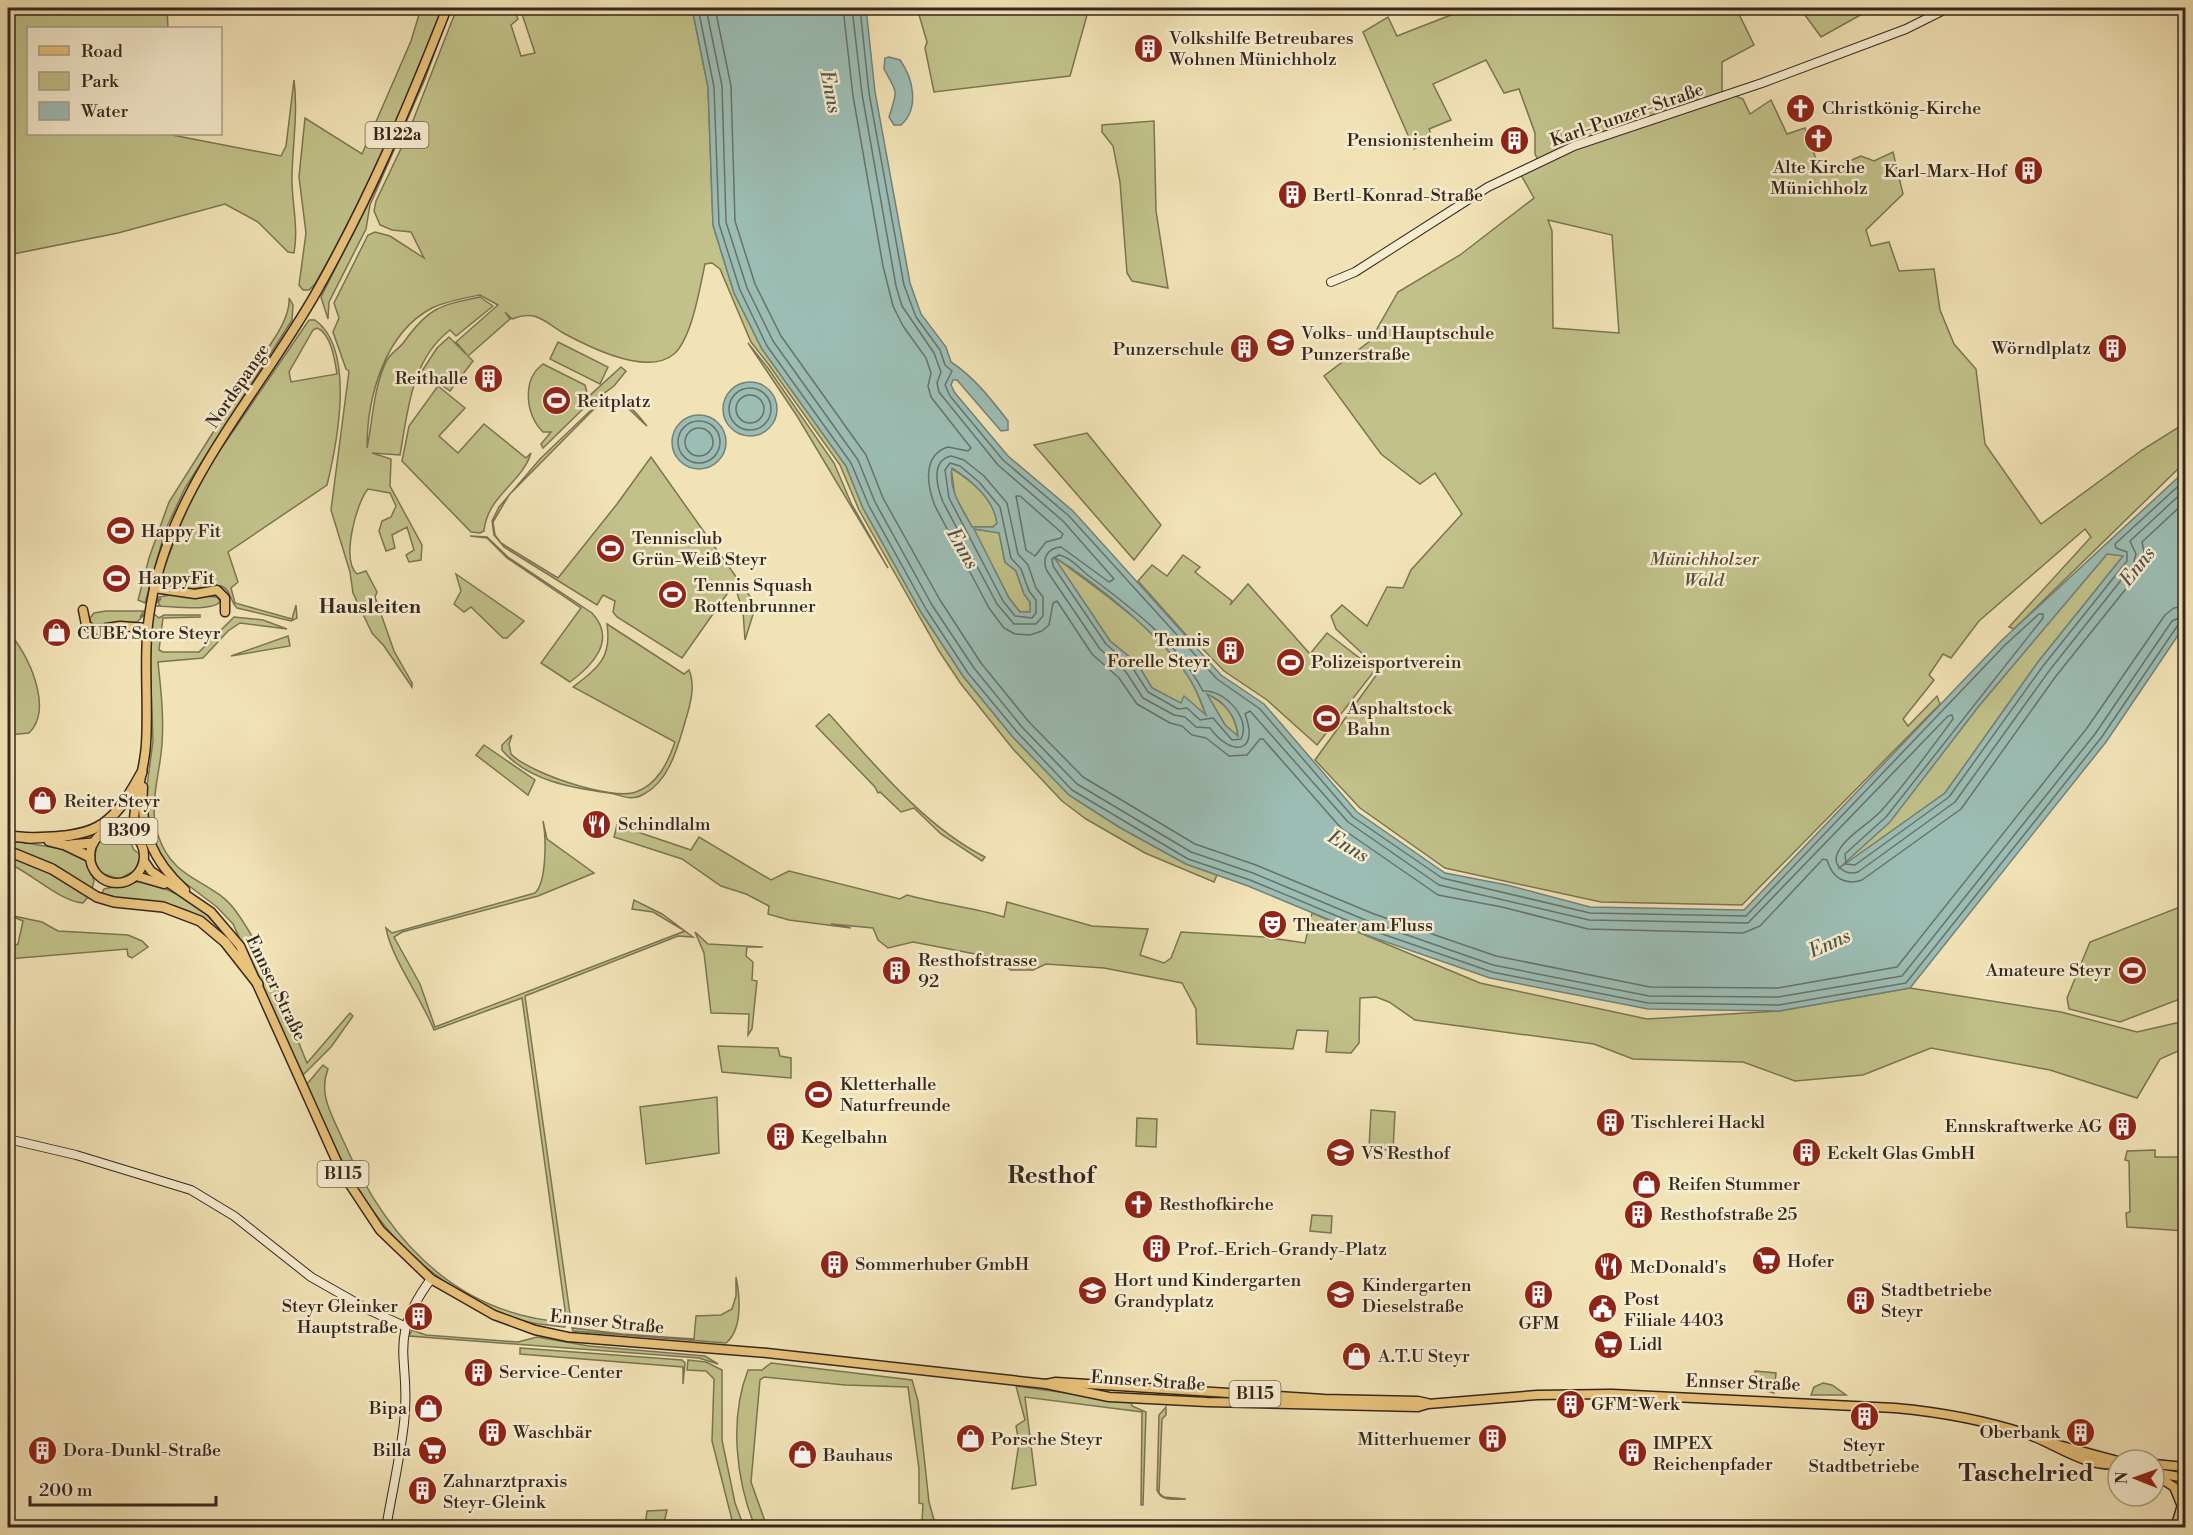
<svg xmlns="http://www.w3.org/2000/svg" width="2193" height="1535" font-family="'Libre Bodoni',serif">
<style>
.green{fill:#c1c189;stroke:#7b7454;stroke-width:1.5;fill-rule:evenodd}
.water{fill:#9cbdb4;stroke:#738178;stroke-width:1.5;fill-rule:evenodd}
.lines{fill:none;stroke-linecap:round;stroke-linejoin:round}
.shore{stroke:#687269;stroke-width:1.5}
.secondary-casing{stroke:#35271e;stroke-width:10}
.primary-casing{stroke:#35271e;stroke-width:11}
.highway-casing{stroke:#35271e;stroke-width:12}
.secondary{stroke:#f7edd0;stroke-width:8}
.primary{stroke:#e9c27b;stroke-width:8}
.highway{stroke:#e9c27b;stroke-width:9}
.labels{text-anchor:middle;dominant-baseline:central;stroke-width:5;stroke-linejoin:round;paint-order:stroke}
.shield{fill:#f7edd0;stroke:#6f6253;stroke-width:1.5}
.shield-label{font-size:16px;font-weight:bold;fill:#35271e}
.poi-label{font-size:18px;fill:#35271e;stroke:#f7edd0;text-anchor:start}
.street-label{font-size:18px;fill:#35271e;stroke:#f7edd0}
.park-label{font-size:18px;font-style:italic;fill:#584e39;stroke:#f7edd0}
.water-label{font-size:20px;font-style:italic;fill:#54544b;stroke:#f7edd0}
.neighbourhood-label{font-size:20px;font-weight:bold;fill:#35271e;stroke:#f7edd0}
.district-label{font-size:24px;font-weight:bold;fill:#35271e;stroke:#f7edd0}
</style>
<rect width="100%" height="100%" fill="#f2e3b6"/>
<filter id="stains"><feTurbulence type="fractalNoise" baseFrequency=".00333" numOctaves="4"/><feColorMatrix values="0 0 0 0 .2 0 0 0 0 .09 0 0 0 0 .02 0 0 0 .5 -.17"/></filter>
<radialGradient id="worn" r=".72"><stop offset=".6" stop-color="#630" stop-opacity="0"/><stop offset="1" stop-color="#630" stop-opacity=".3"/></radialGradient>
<g class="green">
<path d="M 8,8 L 167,8 L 168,28 L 28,28 L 28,134 L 167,134 L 281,156 L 286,146 L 294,80 C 298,111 293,142 292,174 C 291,201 299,226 294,253 L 288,252 L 258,222 L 225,204 L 118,233 L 8,255 Z"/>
<path d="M 421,8 L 442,8 C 407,103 366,195 315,284 L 309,290 L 303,290 L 299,285 L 306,233 L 299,177 L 305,118 L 362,154 L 411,41 Z"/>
<path d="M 451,8 L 425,79 L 370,205 L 366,229 L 329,302 L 328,319 L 321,297 L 389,161 Z"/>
<path d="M 457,8 L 514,8 L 518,19 L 511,25 L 521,56 L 535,53 L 520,8 L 692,8 L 708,87 L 713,225 L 734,293 L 762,349 L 846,466 L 863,508 L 921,612 L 963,676 L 1012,736 L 1069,795 L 1119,827 L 1186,864 L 1217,875 L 1214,882 L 1145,853 L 1086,819 L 1062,801 L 1013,749 L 961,684 L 939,651 L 859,510 L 840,465 L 769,365 L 751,342 L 720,269 L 712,263 L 705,264 C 700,287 692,338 674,354 C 648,376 591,348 565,334 C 544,322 537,309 512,319 L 505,312 L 510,319 L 468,356 L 473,361 L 450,391 L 422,371 L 437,348 L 449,337 L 467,355 L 456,342 L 498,305 L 480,295 C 464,298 447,301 432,308 C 384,333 367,398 367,448 C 373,420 373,389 386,362 C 390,353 399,349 404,342 C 428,308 440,305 480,297 L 493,306 L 456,336 L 450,330 C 411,360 408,410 400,455 L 372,453 L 391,459 L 390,486 L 422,545 L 421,560 L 409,562 L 406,555 L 414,550 L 407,527 L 392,535 L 395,548 L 386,551 L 379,531 L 382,521 L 391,517 L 396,506 L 390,493 L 368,489 C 356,503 341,560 357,574 L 366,571 L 377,592 L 375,597 L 394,651 L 412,683 L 412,687 L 384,646 L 372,633 L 353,593 L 350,572 L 331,510 L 349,371 L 346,369 L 333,332 L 339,318 L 334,303 L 368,235 L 375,232 L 390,236 L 424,258 L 411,232 L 392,230 L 380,225 L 374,211 L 376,201 L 407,136 Z"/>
<path d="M 917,8 L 1089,8 L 1070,76 L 934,92 L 925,48 L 927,42 Z"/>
<path d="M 1453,8 L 1736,8 L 1754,45 L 1722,62 L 1722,91 L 1743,99 L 1750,114 L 1771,100 L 1787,134 L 1805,128 L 1821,173 L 1861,156 L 1874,161 L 1893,152 L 1903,194 L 1866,230 L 1871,246 L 1889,242 L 1899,271 L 1934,269 L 1940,310 L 1954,344 L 1976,369 L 1985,444 L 2041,524 L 2142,450 L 2185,423 L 2185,461 L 2180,467 L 2014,629 L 2009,627 L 2091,537 L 2085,529 L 1979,621 L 1951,658 L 1943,654 L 1929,675 L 1934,680 L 1903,719 L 1908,726 L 1937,696 L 1940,704 L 1742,905 L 1601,902 L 1445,868 L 1360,808 L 1315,760 L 1380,670 L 1336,629 L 1331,616 L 1342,605 L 1367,626 L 1387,587 L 1403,588 L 1411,570 L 1462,514 L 1435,473 L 1420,484 L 1381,454 L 1324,376 L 1370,341 L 1398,292 L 1460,255 L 1534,198 L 1521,175 L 1541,166 L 1535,154 L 1535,133 L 1519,89 L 1504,93 L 1486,60 L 1433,84 L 1451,120 L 1429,129 L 1433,139 L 1414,149 L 1363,32 L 1388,17 L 1397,36 L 1456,13 ZM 1548,220 L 1612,235 L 1619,333 L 1553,328 L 1552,231 Z"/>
<path d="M 1820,8 L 1873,8 L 1821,37 L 1805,15 Z"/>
<path d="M 1154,121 L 1156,211 L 1168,288 L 1132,281 L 1127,273 L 1120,182 L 1113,146 L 1102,132 L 1102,125 Z"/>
<path d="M 289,298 L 293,305 L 292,320 L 185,488 L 165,531 L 145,603 L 138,600 L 149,558 L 169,502 L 248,377 L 244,371 L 246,367 L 254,369 C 266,349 291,321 289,298 Z"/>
<path d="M 309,320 L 315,320 C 356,349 337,444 327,485 L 228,552 L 238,582 L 231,588 L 235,603 L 292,619 L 296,605 L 297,618 L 291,621 L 237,608 C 230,602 231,589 221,586 C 206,581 167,605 162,573 L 190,500 L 212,462 ZM 317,328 C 331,333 335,361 337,374 L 291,382 L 289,372 L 313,330 Z"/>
<path d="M 558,342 L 608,367 L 600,384 L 550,359 Z"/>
<path d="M 748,343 L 768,368 L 834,463 L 851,503 L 888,568 L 797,416 Z"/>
<path d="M 543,364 L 585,385 L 588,397 L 621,367 L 626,371 L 614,386 L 584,408 L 543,448 L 541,444 L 551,432 L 543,432 C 525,415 522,379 543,364 Z"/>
<path d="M 438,386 L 465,408 L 439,436 L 458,453 L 484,424 L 526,458 L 531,453 C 522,483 487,496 484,531 L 480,533 L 471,532 L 402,461 L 409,426 Z"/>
<path d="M 611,401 C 629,401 637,414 647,426 C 628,411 622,390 593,410 L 509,495 L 493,522 L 495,535 L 501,543 L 558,578 L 617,504 L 651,457 L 756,605 L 745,640 L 743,611 L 734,584 L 682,658 L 617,617 L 613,612 L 615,601 L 603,595 L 597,605 L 504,547 L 494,535 L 492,521 L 499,507 L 540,459 L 590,411 Z"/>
<path d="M 1087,433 L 1161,525 L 1134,560 L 1034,445 Z"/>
<path d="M 951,468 C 972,481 994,498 997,523 L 993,527 L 972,527 L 955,496 Z"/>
<path d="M 973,529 L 999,532 L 1005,562 L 1016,571 L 1024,594 L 1030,602 L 1031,612 L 1020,612 L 1009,598 Z"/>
<path d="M 470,536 L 487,537 L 508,557 L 592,613 C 617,640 593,665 570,682 L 541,663 L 581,608 L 507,558 L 487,538 Z"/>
<path d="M 2107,554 L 2124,555 L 2038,662 L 1945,793 L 1833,873 L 1890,821 L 1978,707 Z"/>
<path d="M 1052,555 C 1099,590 1161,631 1191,681 C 1198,692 1201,704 1206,715 L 1202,715 L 1184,697 L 1181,704 L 1152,688 L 1137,663 L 1110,641 Z"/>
<path d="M 1183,555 L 1200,567 L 1195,572 L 1232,601 L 1230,605 L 1248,584 L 1310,654 L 1327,633 L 1375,670 L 1317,745 L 1267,700 L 1224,671 L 1198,644 L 1196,646 L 1138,581 L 1152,565 L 1167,576 Z"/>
<path d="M 456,574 L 524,621 L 507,638 L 503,638 L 471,607 L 464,612 L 454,604 L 461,591 Z"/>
<path d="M 170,595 L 218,597 L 220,602 C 211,612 171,606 156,606 L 160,605 L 158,603 L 161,598 L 155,604 L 159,597 Z"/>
<path d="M 106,611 L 144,611 L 140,617 L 145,614 L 137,622 L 98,625 L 91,623 L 90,618 L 94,613 Z"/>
<path d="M 153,613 L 159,618 L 164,615 L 200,615 L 200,617 L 163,618 L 159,650 L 163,652 L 199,652 L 234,617 L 263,620 L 287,629 L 240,623 L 228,631 L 203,658 L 158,662 C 161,690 164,717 162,744 C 160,775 148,805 158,835 C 173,882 212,879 235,910 C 268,955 286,1012 307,1063 L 350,1013 L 353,1016 L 331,1047 L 303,1075 L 233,924 L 217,907 L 168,870 L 149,834 L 146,793 L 153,741 L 150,661 Z"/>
<path d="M 607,624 L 684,674 L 689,670 C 697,689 688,711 683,729 C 676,753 667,782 644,794 C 630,802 622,795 609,793 C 573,788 528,781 502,750 L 502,745 L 512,735 L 509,744 L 511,754 C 529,773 612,801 636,792 C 658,784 668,762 675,742 L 573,687 C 598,668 612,658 607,624 Z"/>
<path d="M 8,632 C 28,652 54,709 29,733 L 8,735 Z"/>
<path d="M 288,636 L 290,646 L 231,656 Z"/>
<path d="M 1206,693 C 1226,704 1235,713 1238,737 L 1225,725 Z"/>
<path d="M 829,714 C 874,764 925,827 985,857 L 982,861 L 941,834 L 914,808 L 901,812 L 880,792 L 878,793 L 875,787 L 816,726 Z"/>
<path d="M 484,745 L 535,780 L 528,795 L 476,755 Z"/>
<path d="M 543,821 L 547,839 L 594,873 L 538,896 L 402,932 L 394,937 L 420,984 L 435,1027 L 685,931 L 653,912 L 632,909 L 634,900 L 662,914 L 693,937 L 678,936 L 525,996 L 570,1314 L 566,1314 L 565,1327 C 555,1326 544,1325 533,1323 C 509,1319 483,1306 462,1293 C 378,1241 343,1171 307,1084 L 323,1065 L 328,1069 C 318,1094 332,1115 342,1138 C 384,1234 452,1314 564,1322 L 565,1310 L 522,998 L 434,1030 C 421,997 392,960 386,928 L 392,933 L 535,893 C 547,882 546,837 543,821 Z"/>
<path d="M 617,825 L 691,850 L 699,837 L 771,880 L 789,871 L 900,899 L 907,895 C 939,904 972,907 1004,917 L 1007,902 L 1092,926 L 1148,929 L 1140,955 L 1164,963 L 1171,958 L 1181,932 L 1264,937 L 1305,943 L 1312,913 L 1480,983 L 1647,1019 L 1779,1011 L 1910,988 L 2061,1012 L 2137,1032 L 2185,1021 L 2185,1048 L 2160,1059 L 2137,1098 L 2050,1070 L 1931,1048 L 1863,1075 L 1795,1081 L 1743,1062 L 1633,1059 L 1594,1044 L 1415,1020 L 1389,1002 L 1376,997 L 1360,998 L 1359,1043 L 1351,1053 L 1326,1052 L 1328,1031 L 1297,1030 L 1293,1049 L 1197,1044 L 1196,1009 L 1182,983 L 1104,968 L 1046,964 L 1033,970 L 1011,970 L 991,957 L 913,942 L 888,948 L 878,940 L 873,928 L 831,924 L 851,928 L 789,920 L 768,914 L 769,906 L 746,894 L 721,886 L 682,859 L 614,837 Z"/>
<path d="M 116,832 L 127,835 L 134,850 L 141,855 L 136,870 L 119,879 L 101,873 L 94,860 L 98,841 Z"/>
<path d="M 8,840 L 63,849 L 87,859 L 94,881 L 92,889 L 53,864 L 8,847 Z"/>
<path d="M 8,853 L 41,866 L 88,897 L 83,903 C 59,901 33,874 8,863 Z"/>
<path d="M 141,881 C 190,894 207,912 238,949 C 228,948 217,930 207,922 C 180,901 140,899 108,898 L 101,895 L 104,889 Z"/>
<path d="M 2185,905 L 2185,997 L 2120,1022 L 2069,1009 L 2067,998 L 2090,942 Z"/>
<path d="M 9,915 L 42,922 L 58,931 L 128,935 L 142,941 L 148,947 L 132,958 L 128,956 L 127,949 L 8,959 L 8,948 L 18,944 L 23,921 Z"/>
<path d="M 695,932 L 708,944 L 763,947 L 747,947 L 746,956 L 753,962 L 752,980 L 757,981 L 752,1029 L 748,1035 L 749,1014 L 711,1013 L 704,953 Z"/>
<path d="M 718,1046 L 778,1048 L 780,1056 L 791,1058 L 791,1078 L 722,1072 Z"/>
<path d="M 717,1097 L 719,1153 L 646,1164 L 640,1107 Z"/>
<path d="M 1371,1110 L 1395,1112 L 1393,1150 L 1369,1149 Z"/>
<path d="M 1137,1118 L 1157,1119 L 1156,1147 L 1136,1146 Z"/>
<path d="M 2155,1150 L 2155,1157 L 2179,1157 L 2180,1150 L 2185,1150 L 2185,1231 L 2127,1227 L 2126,1213 L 2130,1212 L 2129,1161 L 2125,1160 L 2127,1151 Z"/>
<path d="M 1312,1215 L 1332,1216 L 1331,1233 L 1310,1231 Z"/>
<path d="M 736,1277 C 740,1296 743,1329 726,1343 L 573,1331 L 572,1328 L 622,1334 L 694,1339 L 696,1316 L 721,1315 L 732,1309 L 736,1296 Z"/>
<path d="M 412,1330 L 426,1335 L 518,1342 L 537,1337 L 589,1346 L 705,1356 L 718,1364 L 699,1358 L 409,1336 Z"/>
<path d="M 520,1348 L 682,1360 L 685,1363 L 683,1384 L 683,1367 L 520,1354 Z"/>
<path d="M 688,1360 L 706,1362 L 722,1370 L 722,1440 L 735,1503 L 744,1527 L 735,1527 L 733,1524 L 712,1441 L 714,1379 L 706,1371 L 687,1370 Z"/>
<path d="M 771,1363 L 912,1380 L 918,1401 L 929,1502 L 936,1527 L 930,1527 L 930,1521 L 922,1521 L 923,1504 L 919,1503 L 919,1469 L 908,1387 L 845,1385 L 764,1377 L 760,1380 L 751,1482 L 767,1527 L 755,1527 C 736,1480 729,1419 748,1370 L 762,1370 Z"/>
<path d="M 1755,1371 L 1776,1373 L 1774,1393 L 1757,1388 Z"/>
<path d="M 1823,1383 L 1832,1385 L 1846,1395 L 1811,1395 L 1814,1387 Z"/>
<path d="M 1016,1386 L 1131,1402 L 1132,1406 L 1146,1412 L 1143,1505 L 1141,1505 L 1142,1412 L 1025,1397 L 1036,1485 L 1012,1489 L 1019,1443 L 1016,1426 L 1025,1420 Z"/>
<path d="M 1166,1407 L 1166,1415 L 1162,1419 L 1159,1493 L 1164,1497 L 1186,1499 C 1175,1499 1161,1502 1157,1490 L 1159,1415 Z"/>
<path d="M 667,1510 L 663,1527 L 645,1527 L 647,1511 Z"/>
</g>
<g class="water">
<path d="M 692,8 L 866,8 L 875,92 L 910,283 L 921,314 L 946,347 L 951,362 C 974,377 991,399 1008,421 L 1008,430 L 1001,431 L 957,380 L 953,380 L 951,385 L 955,393 L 1008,456 L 1073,511 L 1221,675 L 1264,704 L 1357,812 L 1445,873 L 1507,885 L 1590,907 L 1744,910 L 2001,641 L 2185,471 L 2185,625 L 2106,742 L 1910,988 L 1779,1011 L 1648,1009 L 1490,978 L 1366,935 L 1248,886 L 1186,864 L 1119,827 L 1069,795 L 1012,736 L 963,676 L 921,612 L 863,508 L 846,466 L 762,349 L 734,293 L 713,225 L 708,87 ZM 952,468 C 972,481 994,499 997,523 L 993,527 L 972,527 C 962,508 948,490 952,468 ZM 974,529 L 999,533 L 1005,562 L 1016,571 L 1024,594 L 1030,602 L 1030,612 L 1020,612 L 1009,598 ZM 2107,554 L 2123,556 L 2038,662 L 1945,793 L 1838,869 L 1890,822 L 1978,707 ZM 1054,557 C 1096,583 1165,638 1191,681 C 1197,691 1202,704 1206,715 L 1184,696 L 1181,703 L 1152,688 L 1137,663 L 1110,641 ZM 1207,694 C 1225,702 1236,716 1238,736 L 1225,725 Z"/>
<path d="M 889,57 L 900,60 C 913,78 920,108 901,125 L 894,125 L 889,117 C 898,88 898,95 884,69 L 885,58 Z"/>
<circle cx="750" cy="409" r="27"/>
<circle cx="699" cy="442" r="27"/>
</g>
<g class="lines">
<g class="shore">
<path d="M 698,8 L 714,87 L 719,224 L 740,290 L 767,346 L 851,463 L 869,506 L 926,609 L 968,673 L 1017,732 L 1072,790 L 1188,859 L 1250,880 L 1368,929 L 1492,972 L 1648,1003 L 1779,1005 L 1906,983 L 2101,738 L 2178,625 L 2186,623"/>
<path d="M 706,8 L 722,86 L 726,222 L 747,288 L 773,341 L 858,460 L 875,502 L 932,605 L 974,668 L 1022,727 L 1077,784 L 1191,852 L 1253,873 L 1370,922 L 1493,965 L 1649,996 L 1778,997 L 1902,976 L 2095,734 L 2172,621 L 2186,615"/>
<path d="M 715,8 L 731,86 L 735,221 L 755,284 L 781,336 L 866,455 L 883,498 L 940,600 L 981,663 L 1029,722 L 1083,777 L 1195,844 L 1256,865 L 1374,914 L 1496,956 L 1650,987 L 1778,988 L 1897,967 L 2087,728 L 2165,615 L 2174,608 L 2186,606"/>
<path d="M 843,8 L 853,96 L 883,266 L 893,306 L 903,326 L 926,358 L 931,373 L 928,386 L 931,397 L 971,448 L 968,451 L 948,447 C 922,455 927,486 935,506 L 989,608 L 1004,628 L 1015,634 L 1030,635 L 1042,631 L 1049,625 L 1053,603 L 1057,601 L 1092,654 L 1119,678 L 1137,704 L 1170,723 L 1182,726 L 1192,735 L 1206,738 L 1229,756 L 1247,755 L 1260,739 L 1263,739 L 1341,828 L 1438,895 L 1502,907 L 1588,929 L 1743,933 L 1760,926 L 1823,859 L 1827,860 C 1832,877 1844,886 1862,880 L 1961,809 L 2056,676 L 2141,570 L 2145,557 L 2142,542 L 2186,501"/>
<path d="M 852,8 L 862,94 L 896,286 L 902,306 L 934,353 L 941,372 L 937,383 L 939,392 L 998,465 L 1063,521 L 1114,579 L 1109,582 L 1061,547 C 1048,548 1041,558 1047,571 L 1100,649 L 1126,672 L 1143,698 L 1174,715 L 1185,717 L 1196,727 L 1210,728 C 1231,757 1260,754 1245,714 L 1250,711 L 1348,822 L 1439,885 L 1589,920 L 1748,923 L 1948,716 L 1952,715 L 1953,719 C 1930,750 1907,782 1881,811 C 1869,824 1846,836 1838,852 C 1831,866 1846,876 1858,872 L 1955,802 L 2049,671 L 2133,565 L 2136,554 L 2130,541 L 2186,489"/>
<path d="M 860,8 L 869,93 L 904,285 L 916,317 L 940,350 L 945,365 L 952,371 L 945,385 L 950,396 L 1003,460 L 1069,516 L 1217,679 L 1260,709 L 1353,817 L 1442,878 L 1590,913 L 1746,916 L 2005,645 L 2039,614 L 2043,614 L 2043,618 L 1886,817 L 1845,854 L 1846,864 L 1855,865 L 1949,797 L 2043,666 L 2127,561 L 2127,552 L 2116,548 L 2115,544 L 2186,479"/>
<circle cx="750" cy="409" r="21"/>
<circle cx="750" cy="409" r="14"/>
<circle cx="699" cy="442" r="21"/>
<circle cx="699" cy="442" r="14"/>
<path d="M 951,456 L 964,460 L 984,476 L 1007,503 L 1018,554 L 1028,565 L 1036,588 L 1043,597 L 1043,616 L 1036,624 L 1014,624 L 997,604 L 943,502 C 937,487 930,461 951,456 Z"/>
<path d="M 950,463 L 960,466 L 979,482 L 1000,507 L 1011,558 L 1021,569 L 1029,591 L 1036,600 L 1036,613 L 1032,618 L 1015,616 L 1003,601 L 949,498 L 945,470 Z"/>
<path d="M 1016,496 L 1020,496 L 1063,534 L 1061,538 L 1046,542 L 1035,556 L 1026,550 Z"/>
<path d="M 1059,555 C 1070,557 1080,569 1089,576 C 1132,608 1177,642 1203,691 C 1223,689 1252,718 1241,739 L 1232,740 L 1213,718 L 1200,720 L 1187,708 L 1178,709 L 1148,692 L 1132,667 L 1106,644 L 1053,566 L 1052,559 Z"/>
</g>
<defs>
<g id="secondary">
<path d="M 1331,282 L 1355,272 L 1488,187 L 1574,146 L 1762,83 L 1906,29 L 1948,8"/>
<path d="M 8,1139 L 76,1155 L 191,1190 L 234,1216 L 311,1277 L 369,1310 L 404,1326"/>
<path d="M 386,1528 C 392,1493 400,1458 404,1423 C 412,1359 385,1341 431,1279"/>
</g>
<g id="primary">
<path d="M 154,588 L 195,594 L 217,590 L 225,598 L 225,612"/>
<path d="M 83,610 L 86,625 L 93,630 L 120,626 L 147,628"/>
<path d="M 143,787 C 140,831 153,861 185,890"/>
<circle cx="117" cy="856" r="27"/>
<path d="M 134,833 C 132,803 144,775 146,744 C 149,697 142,651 151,604 C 172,484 259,394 317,291 C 370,197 408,107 447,8"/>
<path d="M 144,861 L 151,871 L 211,912 L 240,946 L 341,1171 L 380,1230 L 431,1279 L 494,1315 L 535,1330 L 568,1337 L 767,1353 L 1046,1384 L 1109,1397 L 1207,1402 L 1418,1407 L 1428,1404 L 1537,1395 L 1612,1394 L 1895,1408 C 1939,1412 1984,1420 2027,1434 C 2056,1444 2085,1468 2118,1464"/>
<path d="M 136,876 L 164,884"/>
<path d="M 1046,1384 L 1056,1382 L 1324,1399 L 1418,1401 L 1427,1403"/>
<path d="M 2055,1444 L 2118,1461"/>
<path d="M 2154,1464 L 2186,1467"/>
<path d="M 2157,1473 L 2186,1478"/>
<path d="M 2154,1474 L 2174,1487 L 2181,1504"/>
<path d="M 2175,1528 L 2186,1492"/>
</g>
<g id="highway">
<path d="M 8,836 L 32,838"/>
<path d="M 27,838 C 94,836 109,833 142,772"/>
<path d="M 49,841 L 65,845 L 90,857"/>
<path d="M 70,845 L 93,843"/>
<path d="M 8,851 L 52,869 L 97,897 L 114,902 L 163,907 L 200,921 L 225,942 L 258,984"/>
</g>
</defs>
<use href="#secondary" class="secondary-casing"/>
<use href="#primary" class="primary-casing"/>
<use href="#highway" class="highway-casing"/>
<use href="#secondary" class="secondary"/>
<use href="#primary" class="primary"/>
<use href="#highway" class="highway"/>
</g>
<defs>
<symbol id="building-disc" viewBox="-11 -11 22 22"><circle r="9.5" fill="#8f2418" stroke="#f7edd0"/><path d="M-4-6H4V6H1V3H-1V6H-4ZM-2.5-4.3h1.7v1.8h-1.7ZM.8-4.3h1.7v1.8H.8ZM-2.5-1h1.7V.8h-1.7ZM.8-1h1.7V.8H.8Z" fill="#fff"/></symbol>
<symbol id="church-disc" viewBox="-11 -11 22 22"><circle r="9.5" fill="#8f2418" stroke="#f7edd0"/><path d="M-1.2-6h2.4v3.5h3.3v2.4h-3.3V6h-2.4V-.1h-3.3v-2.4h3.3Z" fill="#fff"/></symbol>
<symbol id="school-disc" viewBox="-11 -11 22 22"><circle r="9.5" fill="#8f2418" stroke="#f7edd0"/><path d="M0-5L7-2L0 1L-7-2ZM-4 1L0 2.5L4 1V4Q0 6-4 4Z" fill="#fff"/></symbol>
<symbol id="stadium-disc" viewBox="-11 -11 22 22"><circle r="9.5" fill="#8f2418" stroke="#f7edd0"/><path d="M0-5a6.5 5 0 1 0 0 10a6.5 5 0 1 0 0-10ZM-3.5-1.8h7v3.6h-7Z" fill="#fff"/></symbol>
<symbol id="shop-disc" viewBox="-11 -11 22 22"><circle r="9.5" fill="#8f2418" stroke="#f7edd0"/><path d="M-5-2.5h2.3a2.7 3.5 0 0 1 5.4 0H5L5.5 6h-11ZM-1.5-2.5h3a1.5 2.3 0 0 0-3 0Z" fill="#fff"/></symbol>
<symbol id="restaurant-disc" viewBox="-11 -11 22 22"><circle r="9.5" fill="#8f2418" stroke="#f7edd0"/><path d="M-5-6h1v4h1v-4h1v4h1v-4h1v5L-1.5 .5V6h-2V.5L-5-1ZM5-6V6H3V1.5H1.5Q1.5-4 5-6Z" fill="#fff"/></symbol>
<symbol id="theatre-disc" viewBox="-11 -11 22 22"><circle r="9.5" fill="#8f2418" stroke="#f7edd0"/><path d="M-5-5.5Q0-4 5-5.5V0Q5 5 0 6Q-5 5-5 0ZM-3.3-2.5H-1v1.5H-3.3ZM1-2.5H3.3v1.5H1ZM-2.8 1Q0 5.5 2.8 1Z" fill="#fff"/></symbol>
<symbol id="supermarket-disc" viewBox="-11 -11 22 22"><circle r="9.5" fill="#8f2418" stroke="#f7edd0"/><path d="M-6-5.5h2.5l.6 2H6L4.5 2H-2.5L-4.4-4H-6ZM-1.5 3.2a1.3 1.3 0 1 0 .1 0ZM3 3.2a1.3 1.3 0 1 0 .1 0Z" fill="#fff"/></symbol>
<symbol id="civic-disc" viewBox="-11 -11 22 22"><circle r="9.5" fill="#8f2418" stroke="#f7edd0"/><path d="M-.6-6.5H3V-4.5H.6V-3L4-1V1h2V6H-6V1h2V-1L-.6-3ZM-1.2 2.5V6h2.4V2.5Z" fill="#fff"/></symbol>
</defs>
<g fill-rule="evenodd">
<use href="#building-disc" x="1132" y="32" width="33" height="33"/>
<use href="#church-disc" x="1784" y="92" width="33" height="33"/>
<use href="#church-disc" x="1802" y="122" width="33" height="33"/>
<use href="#building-disc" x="1498" y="124" width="33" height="33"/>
<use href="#building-disc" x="2012" y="154" width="33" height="33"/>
<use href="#building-disc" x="1276" y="178" width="33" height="33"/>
<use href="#school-disc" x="1264" y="326" width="33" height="33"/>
<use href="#building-disc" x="2096" y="332" width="33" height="33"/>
<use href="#building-disc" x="1228" y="332" width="33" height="33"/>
<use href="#building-disc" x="472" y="362" width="33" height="33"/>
<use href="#stadium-disc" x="540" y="384" width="33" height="33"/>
<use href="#stadium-disc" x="104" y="514" width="33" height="33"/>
<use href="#stadium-disc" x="594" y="532" width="33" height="33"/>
<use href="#stadium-disc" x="100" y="562" width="33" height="33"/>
<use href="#stadium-disc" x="656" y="578" width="33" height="33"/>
<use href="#shop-disc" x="40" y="616" width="33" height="33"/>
<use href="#building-disc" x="1214" y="634" width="33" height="33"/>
<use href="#stadium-disc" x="1274" y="646" width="33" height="33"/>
<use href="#stadium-disc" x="1310" y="702" width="33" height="33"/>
<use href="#shop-disc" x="26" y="784" width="33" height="33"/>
<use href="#restaurant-disc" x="580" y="808" width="33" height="33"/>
<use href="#theatre-disc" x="1256" y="908" width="33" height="33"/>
<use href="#building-disc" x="880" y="954" width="33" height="33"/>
<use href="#stadium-disc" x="2116" y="954" width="33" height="33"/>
<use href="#stadium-disc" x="802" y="1078" width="33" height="33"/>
<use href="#building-disc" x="1594" y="1106" width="33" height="33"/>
<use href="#building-disc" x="2106" y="1110" width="33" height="33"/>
<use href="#building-disc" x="764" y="1120" width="33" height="33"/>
<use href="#school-disc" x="1324" y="1136" width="33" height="33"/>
<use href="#building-disc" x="1790" y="1136" width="33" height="33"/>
<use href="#shop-disc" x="1630" y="1168" width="33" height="33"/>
<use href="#church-disc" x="1122" y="1188" width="33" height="33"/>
<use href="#building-disc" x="1622" y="1198" width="33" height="33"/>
<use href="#building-disc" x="1140" y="1232" width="33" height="33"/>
<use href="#supermarket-disc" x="1750" y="1244" width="33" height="33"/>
<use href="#building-disc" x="818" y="1248" width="33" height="33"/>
<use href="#restaurant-disc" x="1592" y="1250" width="33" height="33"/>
<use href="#school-disc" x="1076" y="1274" width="33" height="33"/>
<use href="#building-disc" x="1522" y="1278" width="33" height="33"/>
<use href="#school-disc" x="1324" y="1278" width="33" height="33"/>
<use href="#building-disc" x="1844" y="1284" width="33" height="33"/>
<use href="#civic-disc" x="1586" y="1292" width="33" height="33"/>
<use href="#building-disc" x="402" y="1300" width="33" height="33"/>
<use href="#supermarket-disc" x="1592" y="1328" width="33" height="33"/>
<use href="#shop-disc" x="1340" y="1340" width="33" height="33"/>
<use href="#building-disc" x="462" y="1356" width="33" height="33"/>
<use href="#building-disc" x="1554" y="1388" width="33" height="33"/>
<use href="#shop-disc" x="412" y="1392" width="33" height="33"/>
<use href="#building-disc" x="1848" y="1400" width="33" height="33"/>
<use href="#building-disc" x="476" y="1416" width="33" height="33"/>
<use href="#building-disc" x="2064" y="1416" width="33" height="33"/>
<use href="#shop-disc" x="954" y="1422" width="33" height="33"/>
<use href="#building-disc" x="1476" y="1422" width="33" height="33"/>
<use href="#building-disc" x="26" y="1434" width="33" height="33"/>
<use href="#supermarket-disc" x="416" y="1434" width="33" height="33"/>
<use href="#building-disc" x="1616" y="1436" width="33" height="33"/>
<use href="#shop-disc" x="786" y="1438" width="33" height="33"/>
<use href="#building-disc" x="406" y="1474" width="33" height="33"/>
</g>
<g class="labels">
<g class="shield">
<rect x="365.5" y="122" width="63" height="26" rx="4.5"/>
<rect x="100.5" y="818" width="57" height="26" rx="4.5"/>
<rect x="317.5" y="1161" width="51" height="26" rx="4.5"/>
<rect x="1229.5" y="1381" width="51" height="26" rx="4.5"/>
</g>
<g class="shield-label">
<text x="397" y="135">B122a</text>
<text x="129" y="831">B309</text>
<text x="343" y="1174">B115</text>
<text x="1255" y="1394">B115</text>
</g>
<g class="poi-label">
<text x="1169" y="38">Volkshilfe Betreubares<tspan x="1169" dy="21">Wohnen Münichholz</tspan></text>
<text x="1822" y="108">Christkönig-Kirche</text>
<text x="1494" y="140" text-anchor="end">Pensionistenheim</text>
<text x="1819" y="167" text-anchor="middle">Alte Kirche<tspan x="1819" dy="21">Münichholz</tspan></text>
<text x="2007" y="171" text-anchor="end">Karl-Marx-Hof</text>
<text x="1313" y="195">Bertl-Konrad-Straße</text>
<text x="1301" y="333">Volks- und Hauptschule<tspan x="1301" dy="21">Punzerstraße</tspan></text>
<text x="2091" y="348" text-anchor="end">Wörndlplatz</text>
<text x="1224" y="349" text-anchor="end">Punzerschule</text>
<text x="468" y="378" text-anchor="end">Reithalle</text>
<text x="577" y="401">Reitplatz</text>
<text x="141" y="531">Happy Fit</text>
<text x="632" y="538">Tennisclub<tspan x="632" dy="21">Grün-Weiß Steyr</tspan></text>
<text x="138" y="578">HappyFit</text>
<text x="694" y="585">Tennis Squash<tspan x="694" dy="21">Rottenbrunner</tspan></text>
<text x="77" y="633">CUBE Store Steyr</text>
<text x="1210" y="640" text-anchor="end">Tennis<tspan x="1210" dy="21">Forelle Steyr</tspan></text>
<text x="1311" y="662">Polizeisportverein</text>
<text x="1347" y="708">Asphaltstock<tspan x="1347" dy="21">Bahn</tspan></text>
<text x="64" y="801">Reiter Steyr</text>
<text x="618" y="824">Schindlalm</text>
<text x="1293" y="925">Theater am Fluss</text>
<text x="918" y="960">Resthofstrasse<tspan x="918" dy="21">92</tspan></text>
<text x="2111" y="970" text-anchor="end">Amateure Steyr</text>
<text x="840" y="1084">Kletterhalle<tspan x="840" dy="21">Naturfreunde</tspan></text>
<text x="1631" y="1122">Tischlerei Hackl</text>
<text x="2102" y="1126" text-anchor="end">Ennskraftwerke AG</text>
<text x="801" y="1137">Kegelbahn</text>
<text x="1361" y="1153">VS Resthof</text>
<text x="1827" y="1153">Eckelt Glas GmbH</text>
<text x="1668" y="1184">Reifen Stummer</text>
<text x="1159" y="1204">Resthofkirche</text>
<text x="1660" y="1214">Resthofstraße 25</text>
<text x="1177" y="1249">Prof.-Erich-Grandy-Platz</text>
<text x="1787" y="1261">Hofer</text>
<text x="855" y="1264">Sommerhuber GmbH</text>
<text x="1630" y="1267">McDonald's</text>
<text x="1114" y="1280">Hort und Kindergarten<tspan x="1114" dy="21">Grandyplatz</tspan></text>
<text x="1362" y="1285">Kindergarten<tspan x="1362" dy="21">Dieselstraße</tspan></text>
<text x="1881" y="1290">Stadtbetriebe<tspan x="1881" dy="21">Steyr</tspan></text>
<text x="1624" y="1299">Post<tspan x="1624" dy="21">Filiale 4403</tspan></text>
<text x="398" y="1306" text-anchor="end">Steyr Gleinker<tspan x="398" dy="21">Hauptstraße</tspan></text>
<text x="1539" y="1323" text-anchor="middle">GFM</text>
<text x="1629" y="1344">Lidl</text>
<text x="1378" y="1356">A.T.U Steyr</text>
<text x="499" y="1372">Service-Center</text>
<text x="1591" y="1404">GFM-Werk</text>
<text x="407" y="1408" text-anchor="end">Bipa</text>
<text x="513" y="1432">Waschbär</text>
<text x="2060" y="1432" text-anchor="end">Oberbank</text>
<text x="991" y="1439">Porsche Steyr</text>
<text x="1471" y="1439" text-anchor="end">Mitterhuemer</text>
<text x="1653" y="1443">IMPEX<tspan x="1653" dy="21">Reichenpfader</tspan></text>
<text x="1864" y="1445" text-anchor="middle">Steyr<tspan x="1864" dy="21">Stadtbetriebe</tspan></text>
<text x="63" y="1450">Dora-Dunkl-Straße</text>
<text x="411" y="1450" text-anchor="end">Billa</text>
<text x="823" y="1455">Bauhaus</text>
<text x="443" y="1481">Zahnarztpraxis<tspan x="443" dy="21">Steyr-Gleink</tspan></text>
</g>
<g class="street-label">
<text transform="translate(1627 115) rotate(-19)">Karl-Punzer-Straße</text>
<text transform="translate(238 386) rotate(-56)">Nordspange</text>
<text transform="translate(276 988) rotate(64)">Ennser Straße</text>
<text transform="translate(607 1322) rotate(6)">Ennser Straße</text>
<text transform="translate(1148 1381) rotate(4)">Ennser Straße</text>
<text transform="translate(1743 1383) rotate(2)">Ennser Straße</text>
</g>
<g class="park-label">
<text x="1704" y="559">Münichholzer<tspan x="1704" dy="21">Wald</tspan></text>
</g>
<g class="water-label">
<text transform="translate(830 92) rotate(79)">Enns</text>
<text transform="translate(962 549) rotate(60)">Enns</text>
<text transform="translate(2138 567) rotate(-51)">Enns</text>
<text transform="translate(1348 847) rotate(31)">Enns</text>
<text transform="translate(1830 944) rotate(-24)">Enns</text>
</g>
<g class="neighbourhood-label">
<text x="370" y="607">Hausleiten</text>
</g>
<g class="district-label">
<text x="1051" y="1176">Resthof</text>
<text x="2026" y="1474">Taschelried</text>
</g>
</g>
<rect width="2193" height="1535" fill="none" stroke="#f2e3b6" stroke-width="30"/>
<rect x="9" y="9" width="2175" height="1517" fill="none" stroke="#35271e" stroke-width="3"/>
<rect x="15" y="15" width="2163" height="1505" fill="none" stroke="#35271e" stroke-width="1.5"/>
<rect x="27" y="27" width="195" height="108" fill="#f7edd0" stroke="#a99e89" stroke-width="1.5"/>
<rect x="39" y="46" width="30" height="9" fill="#e9c27b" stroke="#a99e89" stroke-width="1.5"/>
<text x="81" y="57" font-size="18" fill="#35271e">Road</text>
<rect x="39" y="72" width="30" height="18" fill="#c1c189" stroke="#a99e89" stroke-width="1.5"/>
<text x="81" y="87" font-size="18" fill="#35271e">Park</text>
<rect x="39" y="102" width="30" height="18" fill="#9cbdb4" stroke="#a99e89" stroke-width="1.5"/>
<text x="81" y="117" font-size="18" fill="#35271e">Water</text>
<g transform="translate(2136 1478) rotate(271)"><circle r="28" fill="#f7edd0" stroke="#a99e89" stroke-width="1.5"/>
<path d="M0-4.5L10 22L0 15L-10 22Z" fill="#8f2418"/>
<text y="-9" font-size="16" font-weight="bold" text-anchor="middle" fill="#35271e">N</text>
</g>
<path d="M30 1496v9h186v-9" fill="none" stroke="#35271e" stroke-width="3"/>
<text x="39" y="1496" font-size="18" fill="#35271e" stroke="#f7edd0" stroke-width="4.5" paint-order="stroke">200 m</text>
<rect width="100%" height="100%" filter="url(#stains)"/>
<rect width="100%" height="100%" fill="url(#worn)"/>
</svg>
